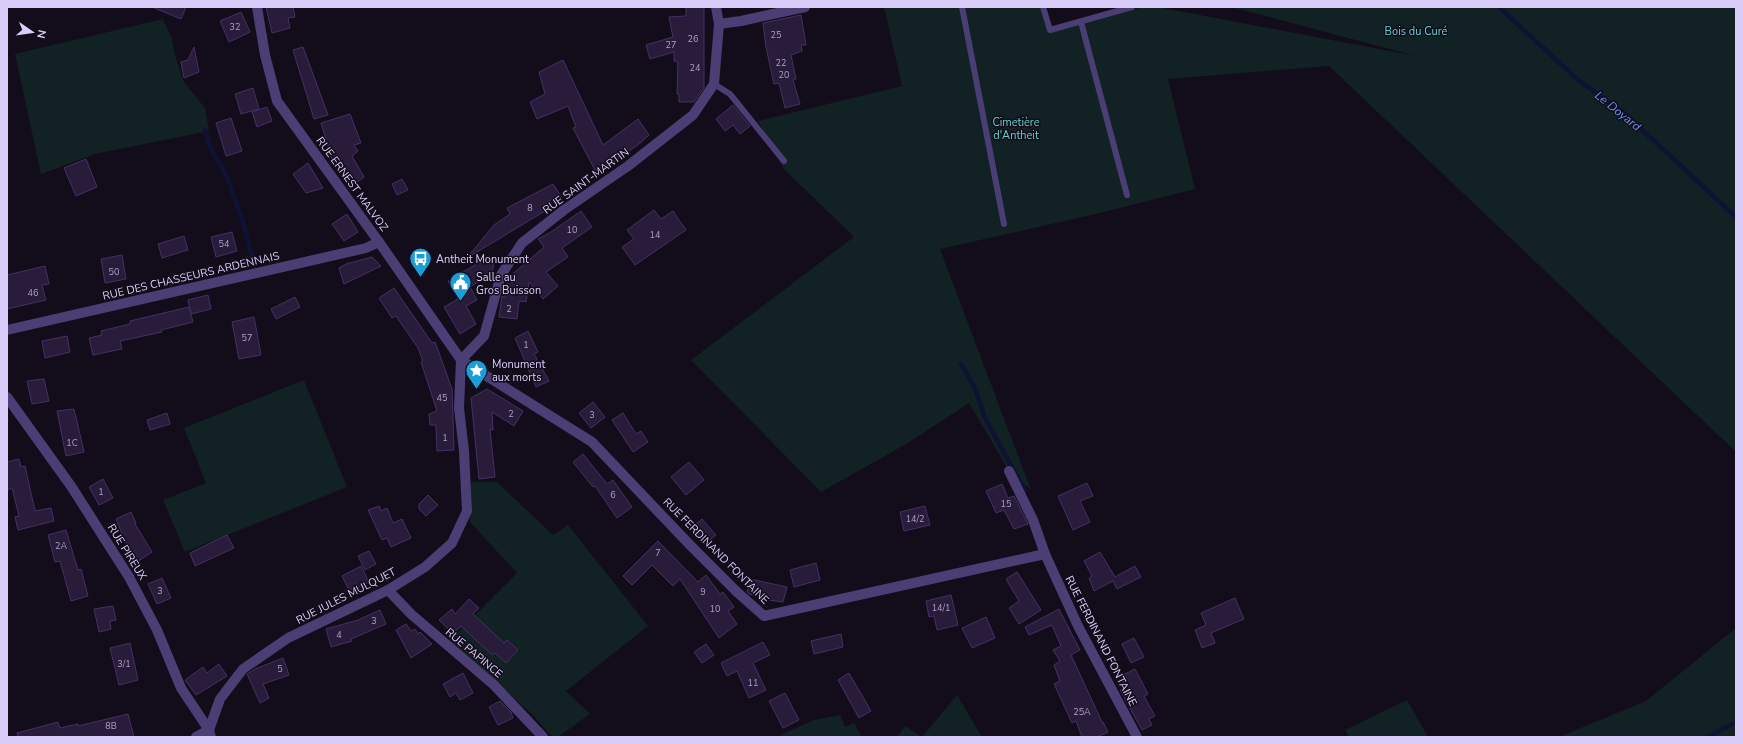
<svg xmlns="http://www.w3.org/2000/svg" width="1743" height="744" font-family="'Nunito Sans',sans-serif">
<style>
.green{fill:#112124}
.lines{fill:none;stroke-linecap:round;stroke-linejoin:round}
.stream{stroke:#0e1334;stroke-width:4.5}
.building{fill:#281c3a;stroke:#453063}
.service{stroke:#4b3e75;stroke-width:6}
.minor{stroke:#4b3e75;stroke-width:10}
.tertiary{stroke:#4b3e75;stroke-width:10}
.labels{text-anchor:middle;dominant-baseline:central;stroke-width:3;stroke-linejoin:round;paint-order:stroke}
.number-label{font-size:9px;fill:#aea1c9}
.park-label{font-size:11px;fill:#63cfcb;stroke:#130d1b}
.street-label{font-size:11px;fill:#dbcdf9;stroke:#130d1b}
.poi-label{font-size:11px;fill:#dbcdf9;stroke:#130d1b;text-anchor:start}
.water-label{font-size:12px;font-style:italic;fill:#6793ed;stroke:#130d1b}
</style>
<rect width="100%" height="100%" fill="#130d1b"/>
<g class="green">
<path d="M 884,7 L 1041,7 L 1049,33 L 1143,7 L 1158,7 L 1416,56 L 1231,7 L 1736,7 L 1736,452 L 1329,66 L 1168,79 L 1195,189 L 1100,213 L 940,249 L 1031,490 L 1009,471 L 969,403 L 908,443 L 821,492 L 691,360 L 854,237 L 784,169 L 758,121 L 902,86 Z"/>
<path d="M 163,19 L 172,39 L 176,59 L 184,82 L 205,108 L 209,131 L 95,154 L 41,174 L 15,54 Z"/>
<path d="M 304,380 L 347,487 L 185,552 L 163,500 L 206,483 L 184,428 Z"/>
<path d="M 471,482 L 497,482 L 553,535 L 568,525 L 648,626 L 566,691 L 590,714 L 558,737 L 552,737 L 533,715 L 450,640 L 517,573 L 470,522 Z"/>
<path d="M 1736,628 L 1736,737 L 1559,737 L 1646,701 Z"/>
<path d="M 957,695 L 982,737 L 897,737 L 905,726 L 922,737 Z"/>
<path d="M 1407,700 L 1428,737 L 1349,737 L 1345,730 Z"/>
<path d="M 840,715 L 845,727 L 854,723 L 862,737 L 782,737 L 780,735 L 814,720 Z"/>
</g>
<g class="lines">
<g class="stream">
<path d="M 1499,7 L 1578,80 L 1624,113 L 1736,217"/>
<path d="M 205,130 L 210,147 L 227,177 L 242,219 L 254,264"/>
<path d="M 961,364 L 975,388 L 985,418 L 1025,491"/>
<path d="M 1708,737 L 1736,722"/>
</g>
</g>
<g class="building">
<path d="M 152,7 L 186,7 L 181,19 Z"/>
<path d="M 266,7 L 293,7 L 295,17 L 288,18 L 290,28 L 272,33 Z"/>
<path d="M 686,7 L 704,7 L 704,88 L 694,102 L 679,102 L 679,94 L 677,94 L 678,62 L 674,61 L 674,52 L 650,59 L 646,45 L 673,37 L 669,17 L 686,16 Z"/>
<path d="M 241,12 L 250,32 L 229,42 L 220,21 Z"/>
<path d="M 801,15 L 806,45 L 801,45 L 802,51 L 791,55 L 796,79 L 793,80 L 800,104 L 785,108 L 779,83 L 774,84 L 766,47 L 763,23 Z"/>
<path d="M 194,47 L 199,72 L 184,78 L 181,62 L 188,60 Z"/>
<path d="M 303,47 L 328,115 L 314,119 L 293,50 Z"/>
<path d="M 563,60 L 603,145 L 638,119 L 649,135 L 639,144 L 597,174 L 573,128 L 576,127 L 568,106 L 537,119 L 530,102 L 545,94 L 539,72 Z"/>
<path d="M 253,88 L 259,109 L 241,114 L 235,94 Z"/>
<path d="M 733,105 L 750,126 L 740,134 L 733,125 L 725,131 L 716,119 Z"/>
<path d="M 267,107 L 272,121 L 257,127 L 252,112 Z"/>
<path d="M 350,114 L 361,143 L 354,145 L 358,151 L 352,156 L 364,177 L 353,185 L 332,159 L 321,123 Z"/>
<path d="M 231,118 L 242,151 L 226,156 L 216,123 Z"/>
<path d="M 86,159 L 97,187 L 76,196 L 64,168 Z"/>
<path d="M 308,163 L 323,188 L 306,193 L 293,174 Z"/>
<path d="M 402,179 L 408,190 L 397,195 L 392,184 Z"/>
<path d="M 553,184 L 560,195 L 547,202 L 550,208 L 472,255 L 471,253 L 494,225 L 510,214 L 507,208 Z"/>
<path d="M 654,210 L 661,219 L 673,211 L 686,230 L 635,265 L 622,247 L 634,239 L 627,230 Z"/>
<path d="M 581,211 L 592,227 L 562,248 L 568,257 L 546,272 L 558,286 L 543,299 L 529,282 L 526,302 L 519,301 L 517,319 L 499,317 L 502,296 L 505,297 L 508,278 L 544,247 L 538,239 L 551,232 Z"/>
<path d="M 347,214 L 358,232 L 344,241 L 332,224 Z"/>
<path d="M 232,232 L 237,251 L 216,257 L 211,237 Z"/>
<path d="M 184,236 L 188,250 L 162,258 L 158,244 Z"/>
<path d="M 122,255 L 126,279 L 105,283 L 101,259 Z"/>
<path d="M 372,257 L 381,266 L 344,284 L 339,268 L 346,264 Z"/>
<path d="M 495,258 L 492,273 L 470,287 L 477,300 L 466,306 L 476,324 L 460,334 L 444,307 L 458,299 L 448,281 L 480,262 L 481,264 Z"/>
<path d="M 45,266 L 49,284 L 42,285 L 46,300 L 7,309 L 7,275 Z"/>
<path d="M 394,288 L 432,343 L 435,342 L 443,364 L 452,389 L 454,450 L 437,451 L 436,425 L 430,425 L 429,414 L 437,411 L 421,362 L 423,361 L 418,348 L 396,316 L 392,318 L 379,298 Z"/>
<path d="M 208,295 L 211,309 L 191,314 L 188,300 Z"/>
<path d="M 295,297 L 300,307 L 276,319 L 271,309 Z"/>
<path d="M 189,307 L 193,322 L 161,330 L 162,332 L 120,341 L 122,349 L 93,355 L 89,338 L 102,335 L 101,331 L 130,324 L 130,321 Z"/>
<path d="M 254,317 L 261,355 L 239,359 L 232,322 Z"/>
<path d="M 528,331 L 538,352 L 534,354 L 549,381 L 536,387 L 515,338 Z"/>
<path d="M 67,336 L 70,352 L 45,358 L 42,341 Z"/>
<path d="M 44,379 L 49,401 L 32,404 L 27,381 Z"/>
<path d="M 487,389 L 523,411 L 514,426 L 492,412 L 493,430 L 490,429 L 495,477 L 479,479 L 471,398 Z"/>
<path d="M 593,402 L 605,417 L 591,428 L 579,413 Z"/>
<path d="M 74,409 L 84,452 L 66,456 L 57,411 Z"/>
<path d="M 167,413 L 170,424 L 150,430 L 147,420 Z"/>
<path d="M 623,413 L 636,434 L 641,431 L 648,442 L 633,452 L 612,420 Z"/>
<path d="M 583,454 L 607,484 L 613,480 L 632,507 L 617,518 L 595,486 L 593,487 L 573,462 Z"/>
<path d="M 19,459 L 21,467 L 25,466 L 35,511 L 51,508 L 54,521 L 18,530 L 15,517 L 19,516 L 12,488 L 7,490 L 7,462 Z"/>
<path d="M 689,462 L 704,480 L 686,495 L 671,477 Z"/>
<path d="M 103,479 L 113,498 L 99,505 L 89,487 Z"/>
<path d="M 1087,483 L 1093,496 L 1080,501 L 1090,522 L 1073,530 L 1058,496 Z"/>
<path d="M 1002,484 L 1008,498 L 1014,496 L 1028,524 L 1014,529 L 1004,510 L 996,513 L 986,491 Z"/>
<path d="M 428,495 L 438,505 L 426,516 L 419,509 L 419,504 Z"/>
<path d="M 379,506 L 381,511 L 387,508 L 393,523 L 402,519 L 411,538 L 391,547 L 387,538 L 382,540 L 368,510 Z"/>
<path d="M 925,506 L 930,525 L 904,531 L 900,512 Z"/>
<path d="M 131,512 L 136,523 L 135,524 L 152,552 L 137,562 L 126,543 L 116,519 Z"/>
<path d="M 702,519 L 716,535 L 705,544 L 692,527 Z"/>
<path d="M 66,530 L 78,570 L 81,569 L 88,596 L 71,601 L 60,561 L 55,562 L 48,535 Z"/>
<path d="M 227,535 L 234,548 L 195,566 L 190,553 Z"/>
<path d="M 658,541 L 698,582 L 706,575 L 720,594 L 723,592 L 734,607 L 728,611 L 737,624 L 719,638 L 680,579 L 673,586 L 652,565 L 632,585 L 623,576 Z"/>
<path d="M 369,551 L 376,564 L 365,570 L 358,556 Z"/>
<path d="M 1100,552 L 1115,577 L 1135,566 L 1141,577 L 1117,589 L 1113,581 L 1094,591 L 1089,578 L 1092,576 L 1084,561 Z"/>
<path d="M 816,563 L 820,580 L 794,587 L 790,570 Z"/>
<path d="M 361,566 L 369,582 L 350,592 L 342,576 Z"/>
<path d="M 1017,572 L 1041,610 L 1019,624 L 1009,608 L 1019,601 L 1006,579 Z"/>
<path d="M 162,578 L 171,598 L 157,604 L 148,584 Z"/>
<path d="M 750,579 L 787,587 L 783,602 L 762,599 L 762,597 L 749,594 L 747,592 Z"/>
<path d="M 951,595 L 958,625 L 937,630 L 934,616 L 929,617 L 926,601 Z"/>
<path d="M 1235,598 L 1244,619 L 1211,633 L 1215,643 L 1202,648 L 1195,630 L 1206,625 L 1201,613 Z"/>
<path d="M 469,599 L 479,608 L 473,614 L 504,643 L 507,640 L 518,650 L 506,663 L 495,653 L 492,655 L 461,626 L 453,634 L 439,620 L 452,609 L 455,614 Z"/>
<path d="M 113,606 L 116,620 L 110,621 L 111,629 L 99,632 L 94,609 Z"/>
<path d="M 1059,609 L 1080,650 L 1071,655 L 1102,722 L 1103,722 L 1108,732 L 1097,737 L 1082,737 L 1076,721 L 1072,723 L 1054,684 L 1060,681 L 1054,665 L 1060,661 L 1053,650 L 1061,646 L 1052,625 L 1029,635 L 1025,627 Z"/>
<path d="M 380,610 L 386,624 L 351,639 L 352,641 L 331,647 L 326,629 L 358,620 Z"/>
<path d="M 986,617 L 995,638 L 972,648 L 962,628 Z"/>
<path d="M 406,624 L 411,631 L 415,629 L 418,634 L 420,632 L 432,644 L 411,658 L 396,630 Z"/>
<path d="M 841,634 L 843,647 L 814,654 L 811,641 Z"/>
<path d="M 1134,638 L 1144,657 L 1131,663 L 1122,644 Z"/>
<path d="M 763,642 L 770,655 L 753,663 L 766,690 L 749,698 L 737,671 L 727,676 L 721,663 Z"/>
<path d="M 130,643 L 138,680 L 119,685 L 110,648 Z"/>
<path d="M 706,644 L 714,655 L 702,663 L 694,652 Z"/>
<path d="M 283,658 L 289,675 L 263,684 L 269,698 L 260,703 L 247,674 L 255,669 Z"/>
<path d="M 219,664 L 227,676 L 196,695 L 185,680 L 203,667 L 207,673 Z"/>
<path d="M 1135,669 L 1148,694 L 1144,696 L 1155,716 L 1149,719 L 1152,725 L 1142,730 L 1120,690 L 1126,687 L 1121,676 Z"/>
<path d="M 463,673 L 473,693 L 460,700 L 456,693 L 450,697 L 443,684 Z"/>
<path d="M 849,673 L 871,711 L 859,718 L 838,680 Z"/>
<path d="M 785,693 L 799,720 L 783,728 L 769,701 Z"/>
<path d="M 500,701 L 511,712 L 513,718 L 498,725 L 489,707 Z"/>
<path d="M 128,714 L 134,737 L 18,737 L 17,733 L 58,722 L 60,728 L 78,724 L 78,726 Z"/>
</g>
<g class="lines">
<g class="service">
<path d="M 962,7 L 1004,224"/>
<path d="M 1043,7 L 1050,30 L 1132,7"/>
<path d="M 1081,22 L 1127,195"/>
<path d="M 714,84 L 730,94 L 784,161"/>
</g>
<g class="minor">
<path d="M 716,7 L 719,24 L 714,84 L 693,115 L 628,166 L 564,210 L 522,243 L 501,275 L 484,336 L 461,360 L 592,442 L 690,545 L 737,592 L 764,616 L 1045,554"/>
<path d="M 719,24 L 741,21 L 805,7"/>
<path d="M 7,330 L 366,248 L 379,242"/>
<path d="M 7,397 L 71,486 L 129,577 L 157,630 L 181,688 L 209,730 L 196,737"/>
<path d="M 1009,471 L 1033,520 L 1045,554 L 1078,626 L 1137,737"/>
<path d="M 388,590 L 411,614 L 494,685 L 543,737"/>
</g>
<path class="tertiary" d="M 211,737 L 209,730 L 220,699 L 243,669 L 288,638 L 388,590 L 425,567 L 452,543 L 467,511 L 464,451 L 459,408 L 461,360 L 379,242 L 277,101 L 265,55 L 257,7"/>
</g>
<defs>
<symbol id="bus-pin" viewBox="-11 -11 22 30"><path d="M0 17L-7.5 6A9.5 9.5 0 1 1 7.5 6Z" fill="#1a9ed9" stroke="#130d1b"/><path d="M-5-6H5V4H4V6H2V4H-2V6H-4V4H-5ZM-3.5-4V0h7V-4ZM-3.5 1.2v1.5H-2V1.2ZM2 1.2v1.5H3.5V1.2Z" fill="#fff"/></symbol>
<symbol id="civic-pin" viewBox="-11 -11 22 30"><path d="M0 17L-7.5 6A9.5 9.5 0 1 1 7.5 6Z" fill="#1a9ed9" stroke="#130d1b"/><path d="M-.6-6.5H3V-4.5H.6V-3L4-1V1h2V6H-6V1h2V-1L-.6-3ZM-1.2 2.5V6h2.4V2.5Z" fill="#fff"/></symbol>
<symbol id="sight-pin" viewBox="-11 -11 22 30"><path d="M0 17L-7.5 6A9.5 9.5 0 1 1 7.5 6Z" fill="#1a9ed9" stroke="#130d1b"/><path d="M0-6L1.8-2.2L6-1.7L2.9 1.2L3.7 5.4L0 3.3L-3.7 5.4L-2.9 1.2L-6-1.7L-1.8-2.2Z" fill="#fff"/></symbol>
</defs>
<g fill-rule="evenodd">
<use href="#bus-pin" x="408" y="246" width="25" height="34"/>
<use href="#civic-pin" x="448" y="270" width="25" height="34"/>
<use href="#sight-pin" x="464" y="358" width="25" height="34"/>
</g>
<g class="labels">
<g class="number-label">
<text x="235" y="27">32</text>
<text x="776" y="35">25</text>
<text x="693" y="39">26</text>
<text x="671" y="45">27</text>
<text x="781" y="63">22</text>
<text x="695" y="68">24</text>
<text x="784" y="75">20</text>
<text x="530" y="208">8</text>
<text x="572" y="230">10</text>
<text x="655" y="235">14</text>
<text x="224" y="244">54</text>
<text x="114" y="272">50</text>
<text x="33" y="293">46</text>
<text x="509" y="309">2</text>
<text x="247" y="338">57</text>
<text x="526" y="345">1</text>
<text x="442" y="398">45</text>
<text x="511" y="414">2</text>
<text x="592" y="415">3</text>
<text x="445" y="438">1</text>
<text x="72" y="443">1C</text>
<text x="101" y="492">1</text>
<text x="613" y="495">6</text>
<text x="1006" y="504">15</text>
<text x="915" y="519">14/2</text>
<text x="61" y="546">2A</text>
<text x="658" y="553">7</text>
<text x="160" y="591">3</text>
<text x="703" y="592">9</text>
<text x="941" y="608">14/1</text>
<text x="715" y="609">10</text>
<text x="374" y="621">3</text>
<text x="339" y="635">4</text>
<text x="124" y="664">3/1</text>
<text x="280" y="669">5</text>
<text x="753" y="683">11</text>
<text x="1082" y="712">25A</text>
<text x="111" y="726">8B</text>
</g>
<g class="park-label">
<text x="1416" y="31">Bois du Curé</text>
<text x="1016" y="122">Cimetière<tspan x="1016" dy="13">d'Antheit</tspan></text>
</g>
<g class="street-label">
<text transform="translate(586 181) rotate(-36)">RUE SAINT-MARTIN</text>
<text transform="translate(352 184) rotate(54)">RUE ERNEST MALVOZ</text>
<text transform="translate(191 276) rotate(-13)">RUE DES CHASSEURS ARDENNAIS</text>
<text transform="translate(716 551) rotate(45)">RUE FERDINAND FONTAINE</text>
<text transform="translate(127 552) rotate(58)">RUE PIREUX</text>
<text transform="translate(346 596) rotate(-27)">RUE JULES MULQUET</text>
<text transform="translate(1101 641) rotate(63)">RUE FERDINAND FONTAINE</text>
<text transform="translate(474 653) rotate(40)">RUE PAPINCE</text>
</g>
<g class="poi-label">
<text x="436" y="259">Antheit Monument</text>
<text x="476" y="277">Salle au<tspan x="476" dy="13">Gros Buisson</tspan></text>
<text x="492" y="364">Monument<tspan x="492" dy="13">aux morts</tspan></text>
</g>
<g class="water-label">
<text transform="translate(1618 111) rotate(39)">Le Doyard</text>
</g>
</g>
<rect width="1743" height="744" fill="none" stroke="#dbcdf9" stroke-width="16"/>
<g transform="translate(32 32) rotate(103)" stroke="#130d1b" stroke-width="3" paint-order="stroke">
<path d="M0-3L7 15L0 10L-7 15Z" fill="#dbcdf9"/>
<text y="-6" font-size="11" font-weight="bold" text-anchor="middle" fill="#dbcdf9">N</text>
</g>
</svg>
